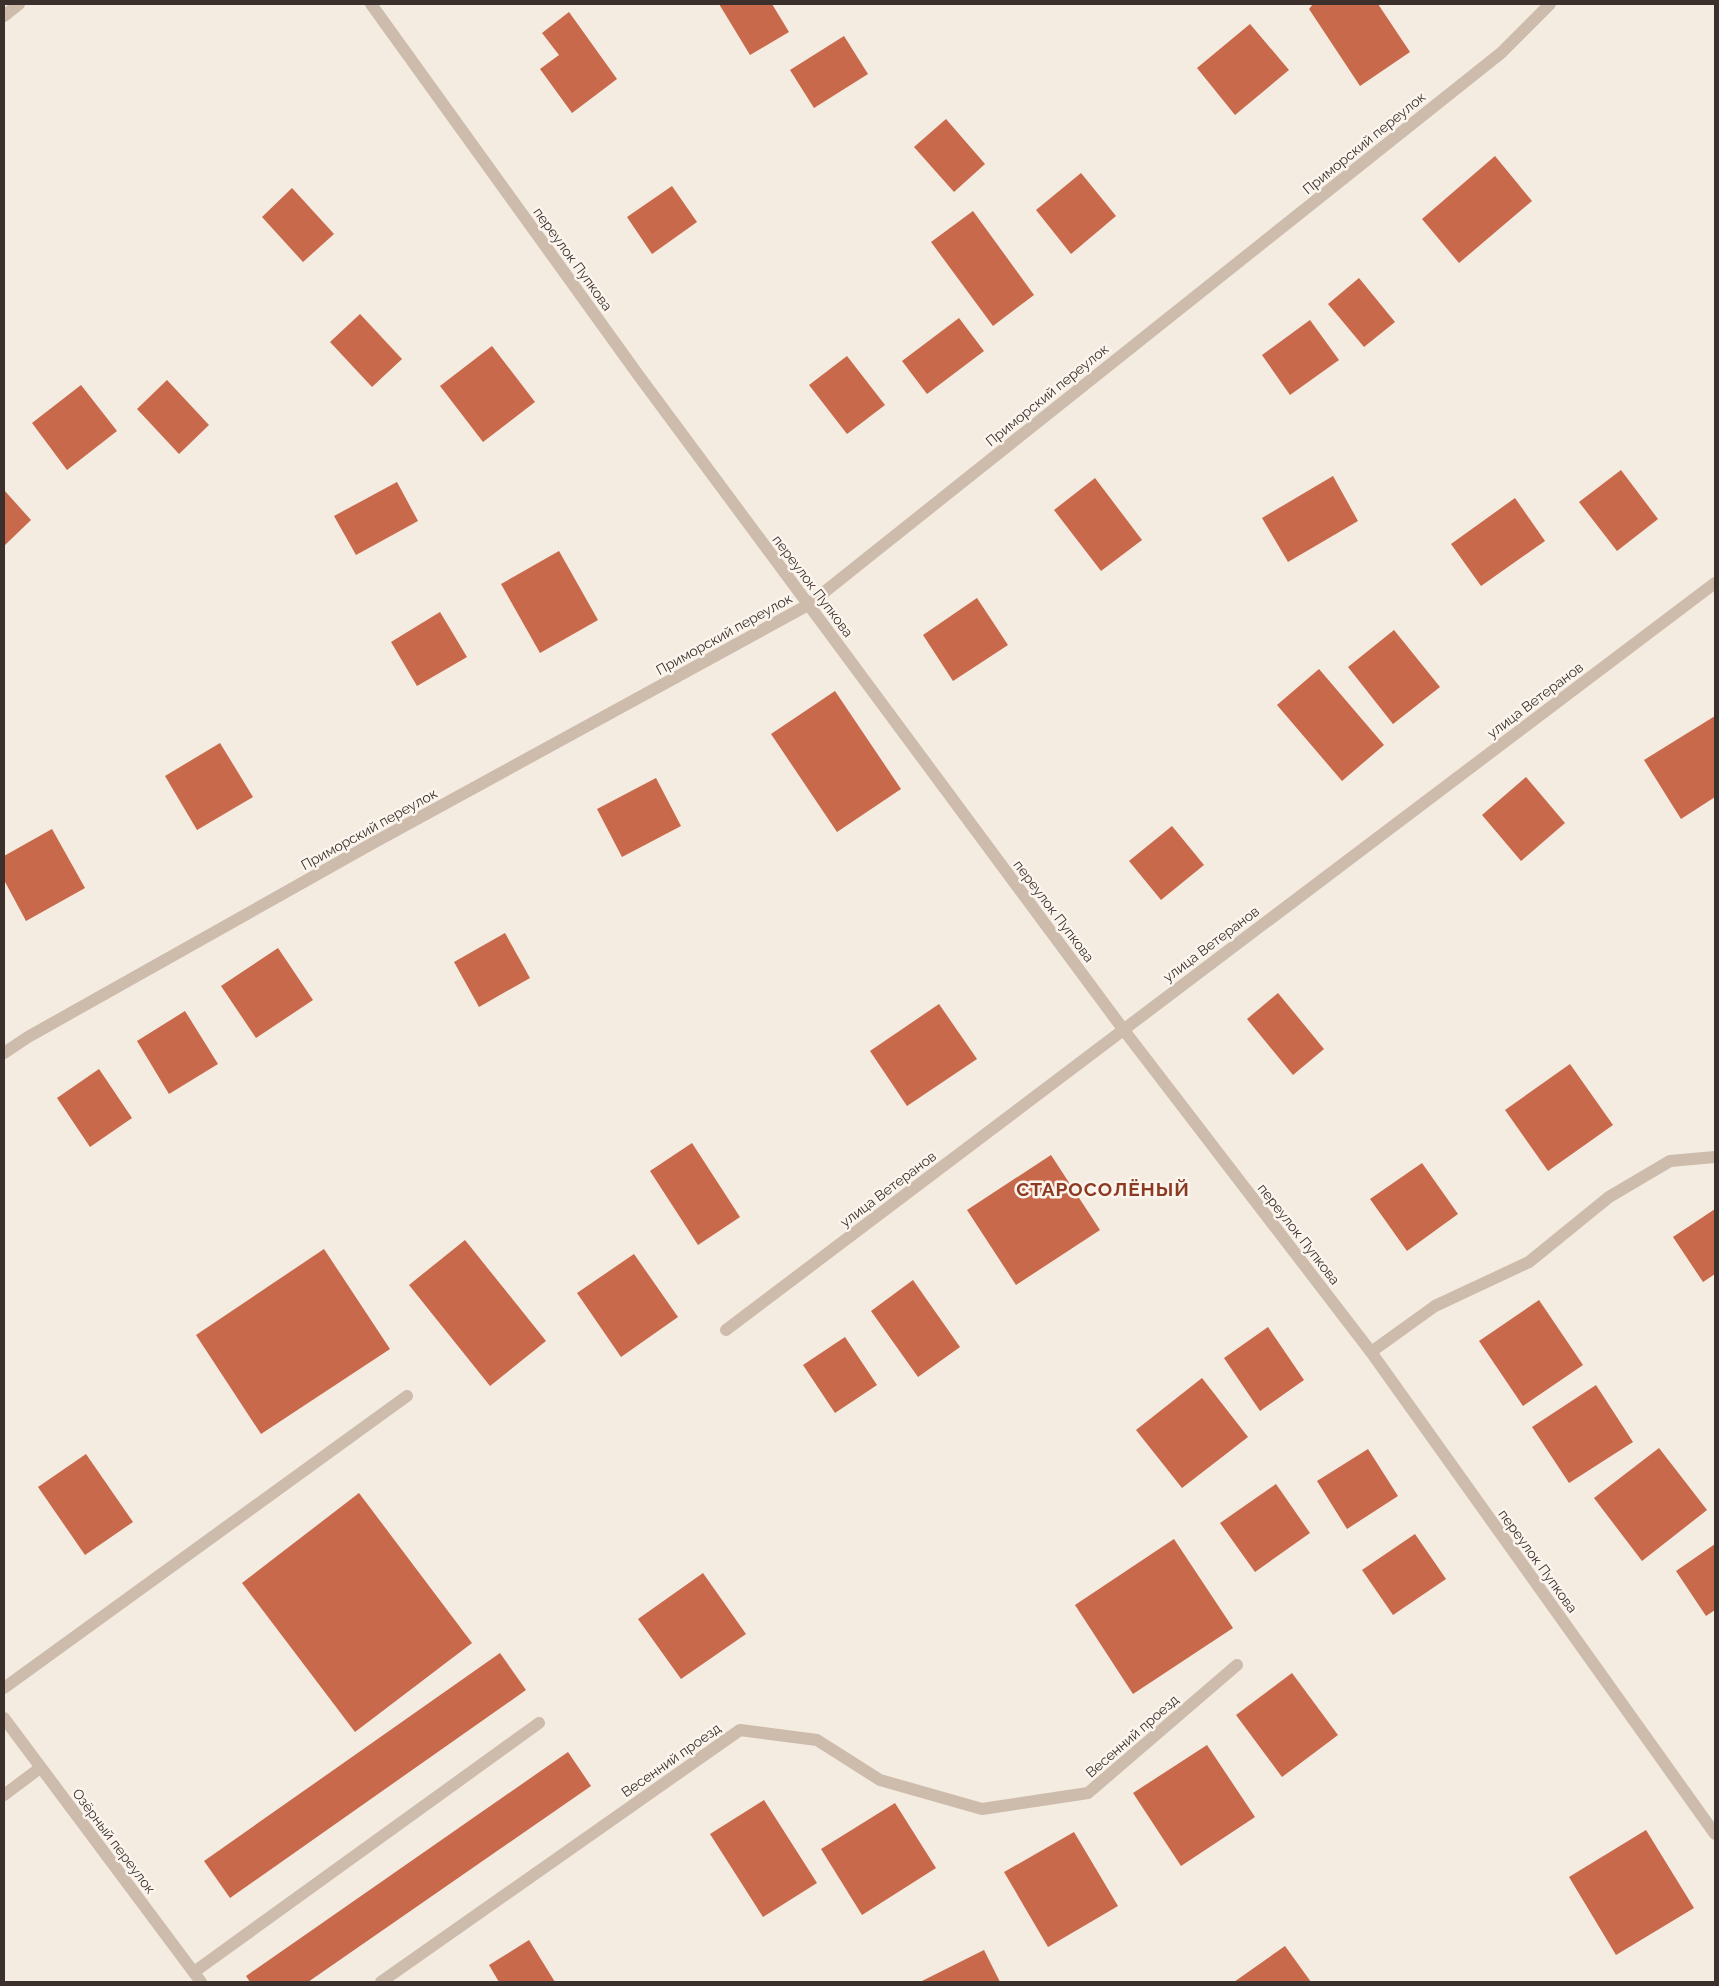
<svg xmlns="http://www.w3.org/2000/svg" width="1719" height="1986" font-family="Raleway,sans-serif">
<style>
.building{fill:#c8694b}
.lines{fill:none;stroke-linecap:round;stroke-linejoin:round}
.minor{stroke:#cdbbac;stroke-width:12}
.labels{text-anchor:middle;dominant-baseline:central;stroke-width:5;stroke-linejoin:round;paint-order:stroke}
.street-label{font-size:14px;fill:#3b302b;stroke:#fbf5ee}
.district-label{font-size:19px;font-weight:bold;letter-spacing:1px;fill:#8c3b22;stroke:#fbf5ee}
</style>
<rect width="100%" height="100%" fill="#f4ebe1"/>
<g class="building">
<path d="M 719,4 L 772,4 L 789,32 L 750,55 Z"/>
<path d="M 1313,4 L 1378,4 L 1410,52 L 1360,86 L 1309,9 Z"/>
<path d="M 569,12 L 617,79 L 572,113 L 540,69 L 559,55 L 542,33 Z"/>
<path d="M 1250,24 L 1289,70 L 1235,115 L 1197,68 Z"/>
<path d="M 844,36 L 868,74 L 814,108 L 790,70 Z"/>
<path d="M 946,119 L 985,164 L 954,192 L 914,147 Z"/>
<path d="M 1495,156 L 1532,201 L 1459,263 L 1422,219 Z"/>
<path d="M 1081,173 L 1116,216 L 1071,254 L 1036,210 Z"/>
<path d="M 672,186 L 697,222 L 652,254 L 627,217 Z"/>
<path d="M 292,188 L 334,234 L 303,262 L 262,217 Z"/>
<path d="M 973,211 L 1034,295 L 993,326 L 931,242 Z"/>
<path d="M 1359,278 L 1395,322 L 1364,347 L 1328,304 Z"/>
<path d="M 360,314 L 402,359 L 372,387 L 330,342 Z"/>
<path d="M 959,318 L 984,351 L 927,394 L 902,361 Z"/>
<path d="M 1310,320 L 1339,360 L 1290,395 L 1262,355 Z"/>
<path d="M 492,346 L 535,402 L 483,442 L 440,386 Z"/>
<path d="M 847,356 L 885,405 L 847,434 L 809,385 Z"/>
<path d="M 167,380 L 209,425 L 179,454 L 137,409 Z"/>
<path d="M 81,385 L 117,431 L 67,470 L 32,423 Z"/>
<path d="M 1621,470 L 1658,519 L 1617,551 L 1579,502 Z"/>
<path d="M 1333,476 L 1358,521 L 1288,562 L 1262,518 Z"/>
<path d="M 1095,478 L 1142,540 L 1101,571 L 1054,510 Z"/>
<path d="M 397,482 L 418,521 L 356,555 L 334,516 Z"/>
<path d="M 4,490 L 31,520 L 4,546 Z"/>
<path d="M 1515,498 L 1545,541 L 1481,586 L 1451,544 Z"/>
<path d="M 559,551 L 598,620 L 540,653 L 501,584 Z"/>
<path d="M 977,598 L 1008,645 L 953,681 L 923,635 Z"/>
<path d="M 440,612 L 467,657 L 417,686 L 391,642 Z"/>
<path d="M 1394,630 L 1440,687 L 1393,724 L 1348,667 Z"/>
<path d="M 1319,669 L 1384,745 L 1342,781 L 1277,705 Z"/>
<path d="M 835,691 L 901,789 L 837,832 L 771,734 Z"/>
<path d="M 1715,716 L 1715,797 L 1681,819 L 1644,760 Z"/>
<path d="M 220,743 L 253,797 L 197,830 L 165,776 Z"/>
<path d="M 1526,777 L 1565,823 L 1521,861 L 1482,815 Z"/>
<path d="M 656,778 L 681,826 L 622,857 L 597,809 Z"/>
<path d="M 1172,826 L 1204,865 L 1161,900 L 1129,861 Z"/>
<path d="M 52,829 L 85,888 L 26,921 L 4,880 L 4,856 Z"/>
<path d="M 505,933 L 530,978 L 479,1007 L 454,962 Z"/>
<path d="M 278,948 L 313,1000 L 256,1038 L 221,986 Z"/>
<path d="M 1278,993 L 1324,1049 L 1293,1075 L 1247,1019 Z"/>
<path d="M 939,1004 L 977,1059 L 907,1106 L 870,1051 Z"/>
<path d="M 185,1011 L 218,1064 L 169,1094 L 137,1041 Z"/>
<path d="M 1570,1064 L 1613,1125 L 1548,1171 L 1505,1110 Z"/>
<path d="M 99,1069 L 132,1118 L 90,1147 L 57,1098 Z"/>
<path d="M 692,1143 L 740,1217 L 698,1245 L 650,1171 Z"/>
<path d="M 1051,1155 L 1100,1230 L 1016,1285 L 967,1210 Z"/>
<path d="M 1422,1163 L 1458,1214 L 1407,1251 L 1370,1199 Z"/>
<path d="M 1715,1209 L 1715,1274 L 1703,1282 L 1673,1237 Z"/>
<path d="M 465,1240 L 546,1341 L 490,1386 L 409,1285 Z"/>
<path d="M 324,1249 L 390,1349 L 261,1434 L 196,1335 Z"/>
<path d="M 634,1254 L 678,1317 L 621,1357 L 577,1293 Z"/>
<path d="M 913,1280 L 960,1347 L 918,1377 L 871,1311 Z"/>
<path d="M 1539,1300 L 1583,1365 L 1523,1406 L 1479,1341 Z"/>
<path d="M 1268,1327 L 1304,1380 L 1260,1411 L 1224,1358 Z"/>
<path d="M 845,1337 L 877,1385 L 835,1413 L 803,1365 Z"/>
<path d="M 1202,1378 L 1248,1437 L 1182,1488 L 1136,1430 Z"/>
<path d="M 1596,1385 L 1633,1442 L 1569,1483 L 1532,1427 Z"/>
<path d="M 1659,1448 L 1707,1510 L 1642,1561 L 1594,1498 Z"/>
<path d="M 1368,1449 L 1398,1496 L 1347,1529 L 1317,1481 Z"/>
<path d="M 86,1454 L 133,1522 L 85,1555 L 38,1487 Z"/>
<path d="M 1276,1484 L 1310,1533 L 1255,1572 L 1220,1523 Z"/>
<path d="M 359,1493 L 472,1643 L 355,1732 L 242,1583 Z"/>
<path d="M 1415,1534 L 1446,1579 L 1393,1615 L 1362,1570 Z"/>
<path d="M 1174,1539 L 1233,1628 L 1133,1694 L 1075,1605 Z"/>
<path d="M 1715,1544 L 1715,1610 L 1706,1616 L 1676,1571 Z"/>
<path d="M 703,1573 L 746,1634 L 681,1679 L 638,1619 Z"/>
<path d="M 500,1653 L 526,1690 L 230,1898 L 204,1861 Z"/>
<path d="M 1292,1673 L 1338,1735 L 1282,1777 L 1236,1715 Z"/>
<path d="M 1207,1745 L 1255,1817 L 1181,1866 L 1133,1793 Z"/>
<path d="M 568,1752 L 591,1786 L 308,1982 L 250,1982 L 246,1976 Z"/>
<path d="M 764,1800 L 817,1883 L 763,1917 L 710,1834 Z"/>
<path d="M 895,1803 L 936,1868 L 862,1915 L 821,1849 Z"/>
<path d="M 1646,1830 L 1694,1908 L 1616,1955 L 1569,1877 Z"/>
<path d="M 1074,1832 L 1118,1906 L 1048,1947 L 1004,1872 Z"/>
<path d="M 529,1940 L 555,1982 L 499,1982 L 489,1965 Z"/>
<path d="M 1285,1946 L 1311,1982 L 1234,1982 Z"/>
<path d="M 984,1950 L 1000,1982 L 920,1982 Z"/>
</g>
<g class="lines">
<g class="minor">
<path d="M 371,4 L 639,376 L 1123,1029 L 1371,1352 L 1715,1834"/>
<path d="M 4,16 L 19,4"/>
<path d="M 4,1053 L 28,1037 L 373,843 L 808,605 L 1501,53 L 1550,4"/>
<path d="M 726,1330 L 1715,583"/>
<path d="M 1371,1352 L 1435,1306 L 1529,1262 L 1609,1197 L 1670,1161 L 1715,1157"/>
<path d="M 4,1688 L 407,1396"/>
<path d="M 4,1718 L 201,1982"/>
<path d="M 4,1795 L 40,1768"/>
<path d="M 194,1972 L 539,1723"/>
<path d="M 381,1982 L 740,1730 L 817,1740 L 880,1780 L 982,1809 L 1088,1793 L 1237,1665"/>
</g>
</g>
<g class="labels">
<g class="street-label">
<text transform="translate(1364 143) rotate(-39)">Приморский переулок</text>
<text transform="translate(573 259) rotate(54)">переулок Пупкова</text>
<text transform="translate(1047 395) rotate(-39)">Приморский переулок</text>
<text transform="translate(813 586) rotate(53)">переулок Пупкова</text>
<text transform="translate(724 634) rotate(-29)">Приморский переулок</text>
<text transform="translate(1535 700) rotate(-37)">улица Ветеранов</text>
<text transform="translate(369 829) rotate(-29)">Приморский переулок</text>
<text transform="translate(1054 911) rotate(53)">переулок Пупкова</text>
<text transform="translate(1211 944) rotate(-37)">улица Ветеранов</text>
<text transform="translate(888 1189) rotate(-37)">улица Ветеранов</text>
<text transform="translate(1299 1234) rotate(52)">переулок Пупкова</text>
<text transform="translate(1538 1561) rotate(54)">переулок Пупкова</text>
<text transform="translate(1132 1736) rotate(-41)">Весенний проезд</text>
<text transform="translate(671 1760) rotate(-35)">Весенний проезд</text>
<text transform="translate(114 1841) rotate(53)">Озёрный переулок</text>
</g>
<g class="district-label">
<text x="1103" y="1189">СТАРОCОЛЁНЫЙ</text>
</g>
</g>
<rect width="1719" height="1986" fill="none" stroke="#3b302b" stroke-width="10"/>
</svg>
